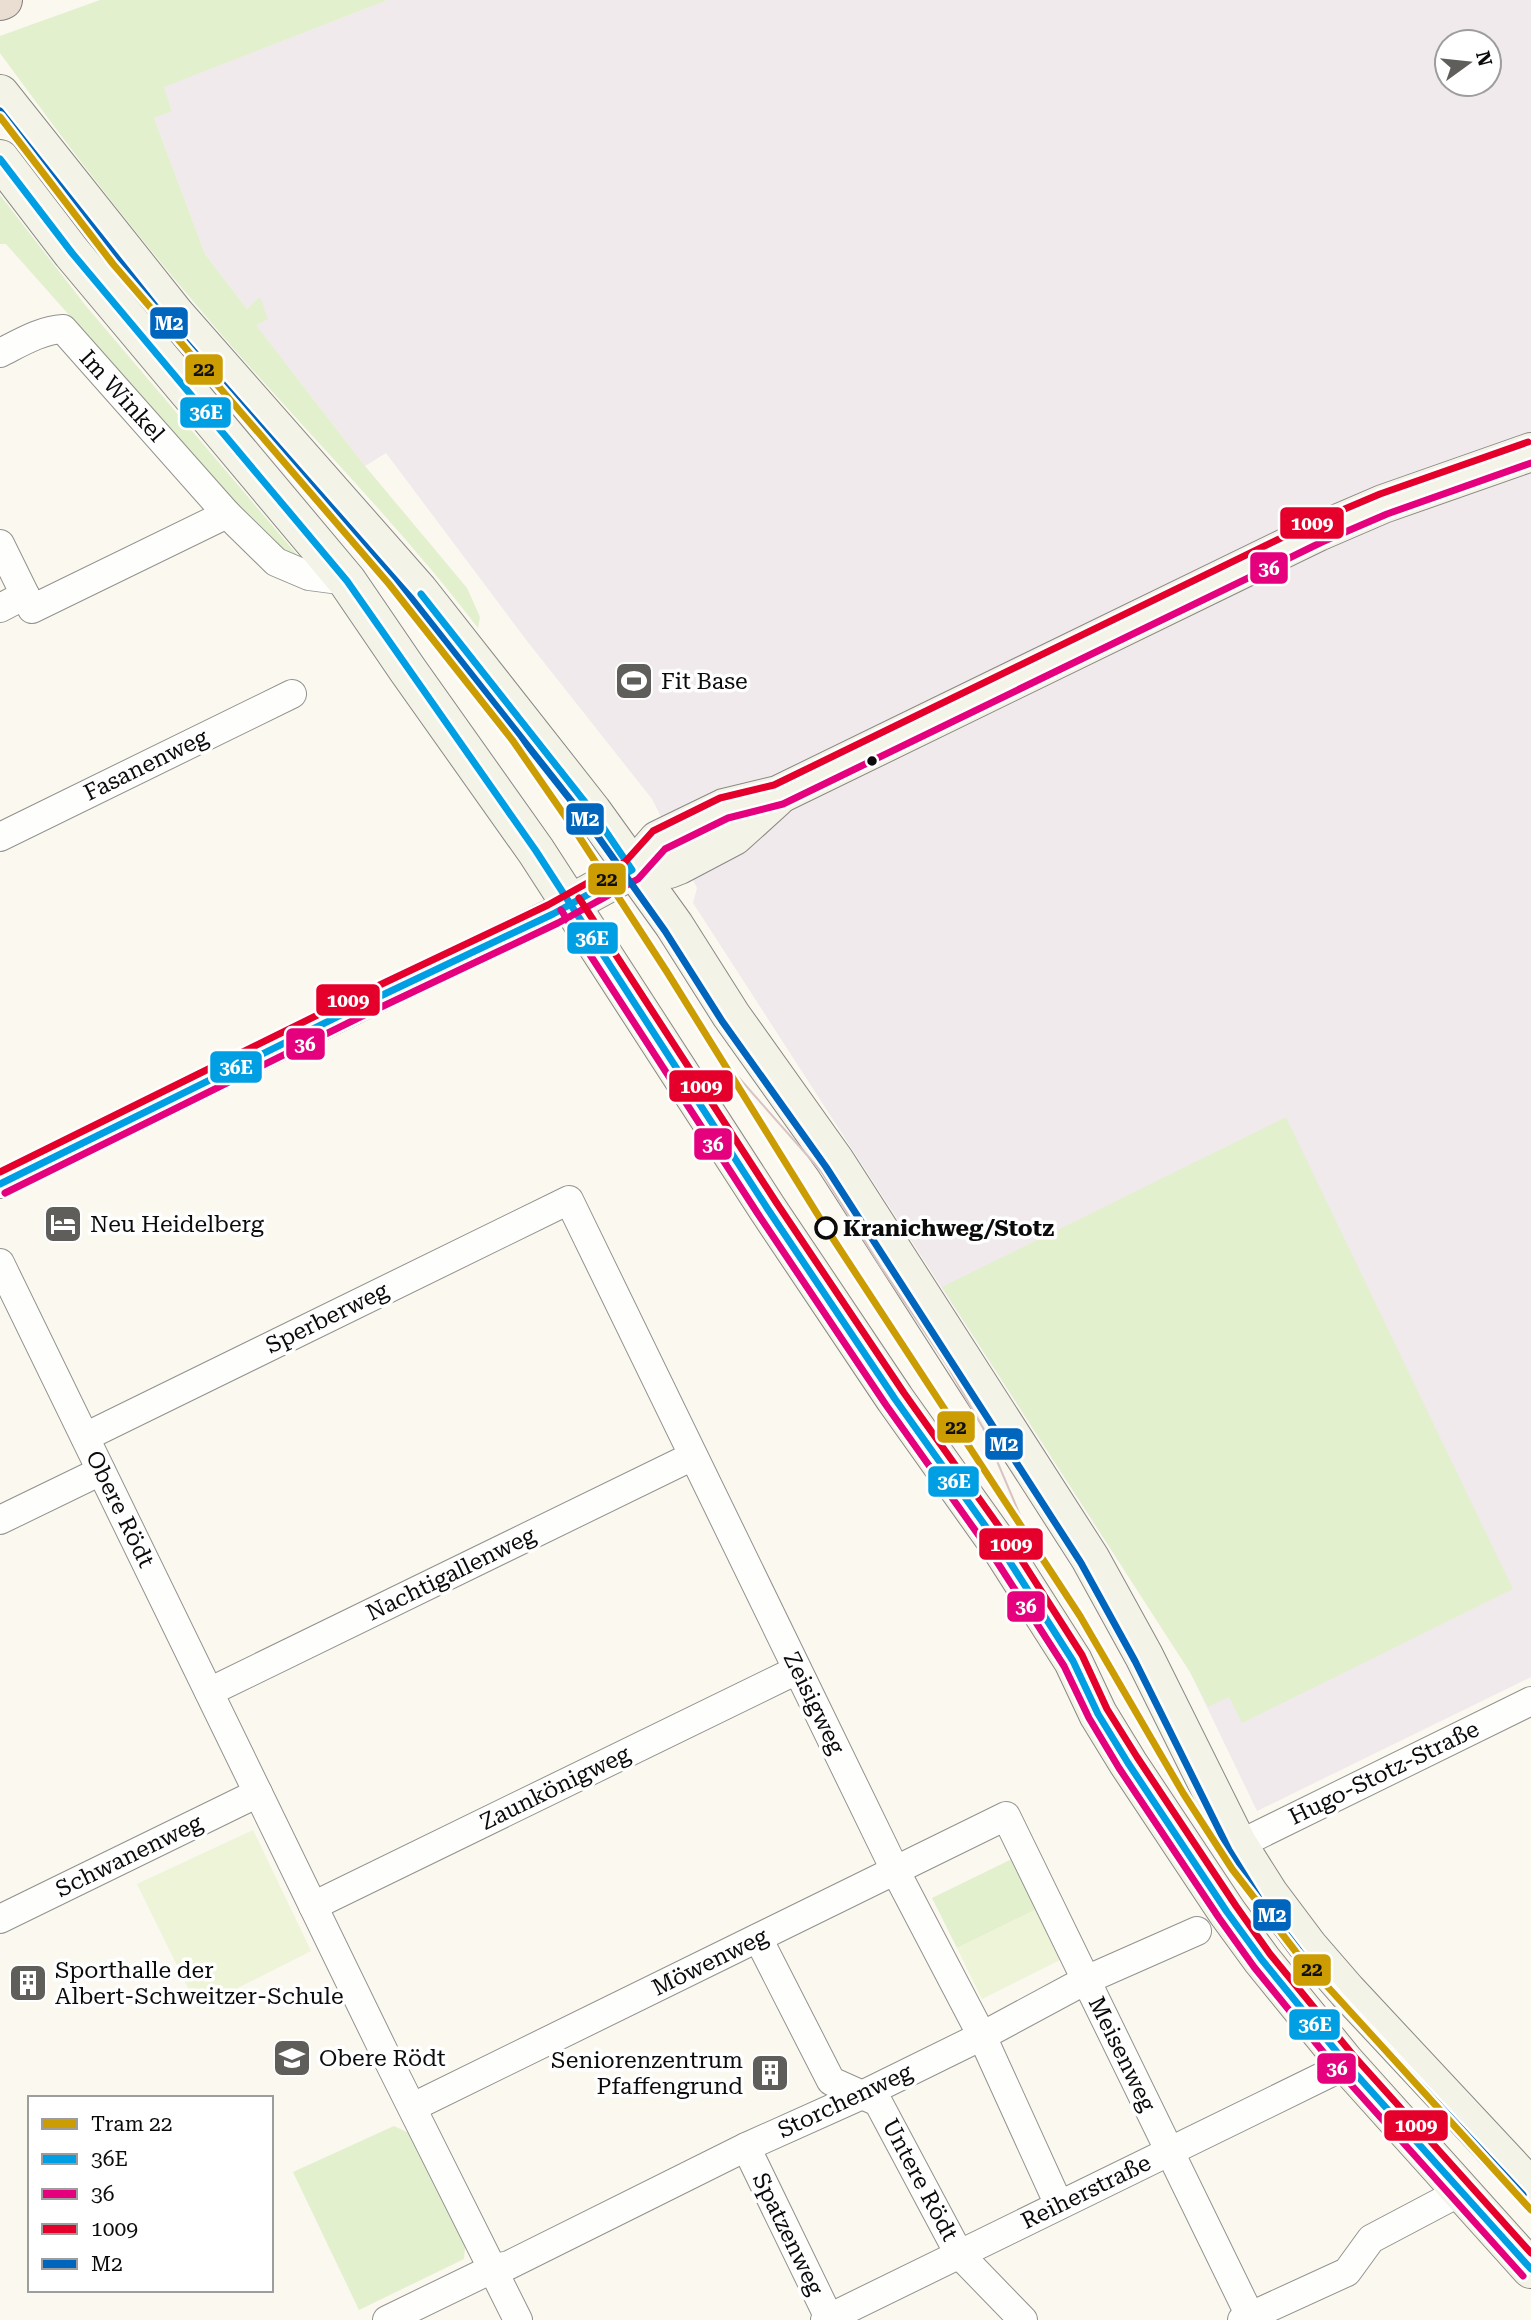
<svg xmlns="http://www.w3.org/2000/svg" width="1531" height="2320" font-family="'Roboto Serif',serif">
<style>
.industrial{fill:#f1eaed;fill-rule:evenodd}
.green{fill:#e2f0ce}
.pitch{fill:#edf4d8}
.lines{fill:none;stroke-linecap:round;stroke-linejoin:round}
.minor-casing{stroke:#93928e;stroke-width:30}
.secondary-casing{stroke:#898884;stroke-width:40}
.motorway-casing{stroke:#807f7b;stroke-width:40}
.minor{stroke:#fefefd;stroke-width:28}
.secondary{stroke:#f4f3e8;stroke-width:38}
.motorway{stroke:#eaded3;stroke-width:38}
.tram{stroke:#d7c3c3;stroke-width:2}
.bus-1-casing{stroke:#fff;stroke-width:12}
.bus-2-casing{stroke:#fff;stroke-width:12}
.bus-3-casing{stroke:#fff;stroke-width:12}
.bus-4-casing{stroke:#fff;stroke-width:12}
.bus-1{stroke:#009ee2;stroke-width:7}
.bus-2{stroke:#e5007d;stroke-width:7}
.bus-3{stroke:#e4002b;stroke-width:7}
.bus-4{stroke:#0065bd;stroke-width:7}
.tram-1-casing{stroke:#fff;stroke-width:12}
.tram-1{stroke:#cc9d02;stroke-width:7}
.bus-dot{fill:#0b0b0b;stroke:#fff;stroke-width:2.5}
.stop-dot{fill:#fff;stroke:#0b0b0b;stroke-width:3.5}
.labels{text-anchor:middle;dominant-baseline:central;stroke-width:7;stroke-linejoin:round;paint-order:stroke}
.street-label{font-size:23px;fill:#0b0b0b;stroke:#fff}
.poi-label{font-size:23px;fill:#0b0b0b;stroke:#fff;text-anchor:start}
.stop-label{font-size:23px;font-weight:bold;fill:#0b0b0b;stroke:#fff;text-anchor:start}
.line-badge{stroke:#fff;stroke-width:2.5}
.badge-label{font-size:19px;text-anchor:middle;font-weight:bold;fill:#fff}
.pale-badge-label{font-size:19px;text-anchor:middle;font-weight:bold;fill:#111}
</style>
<rect width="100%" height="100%" fill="#faf8ef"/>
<path class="industrial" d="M 388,0 L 1531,0 L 1531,1677 L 1257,1811 L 1190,1672 L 693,903 L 697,888 L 652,799 L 527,641 L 386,453 L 365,466 L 255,324 L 260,298 L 247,309 L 205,254 L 154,118 L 172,110 L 163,87 ZM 1447,42 L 1489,42 L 1489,84 L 1447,84 Z"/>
<g class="green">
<path d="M 100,0 L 388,0 L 164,87 L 172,111 L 154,118 L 205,254 L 247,309 L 260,297 L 268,319 L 256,325 L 365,466 L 467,588 L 480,617 L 478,628 C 403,530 316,442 234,349 C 151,254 74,155 0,53 L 0,36 Z"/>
<path d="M 0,195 L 86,306 L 299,557 L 291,560 L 270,541 L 6,244 L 0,244 Z"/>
<path d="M 1286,1117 L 1513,1589 L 1242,1723 L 1229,1697 L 1208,1707 L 1190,1672 L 942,1287 Z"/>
<path d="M 1012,1859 L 1037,1909 L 957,1948 L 932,1898 Z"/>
<path d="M 394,2126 L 409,2133 L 465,2247 L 464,2259 L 359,2310 L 293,2172 Z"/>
</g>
<g class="pitch">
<path d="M 253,1830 L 311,1951 L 198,2008 L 137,1884 Z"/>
<path d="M 1037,1909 L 1062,1959 L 982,1999 L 957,1948 Z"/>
</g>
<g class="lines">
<defs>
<g id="minor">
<path d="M 0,353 C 20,343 41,330 63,329 L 227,514 L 276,562 L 309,576 L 347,581"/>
<path d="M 0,544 L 32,609 L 227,514"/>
<path d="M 0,608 L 25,595"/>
<path d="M 0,837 L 292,694"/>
<path d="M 0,1184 L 570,904"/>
<path d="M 0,1263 L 388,2060 L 518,2320"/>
<path d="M 85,1437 L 569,1200 L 895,1870 L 982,2036 L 1059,2205"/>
<path d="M 0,1520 L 101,1471"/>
<path d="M 209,1692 L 693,1456"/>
<path d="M 1238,1845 L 1531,1701"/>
<path d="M 313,1906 L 797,1670"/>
<path d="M 0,1919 L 258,1793"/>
<path d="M 758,1938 L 831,2081 L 878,2102 L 959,2254 L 1023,2320"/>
<path d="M 413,2107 L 1006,1816 L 1250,2316"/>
<path d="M 746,2147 L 830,2320"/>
<path d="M 387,2320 L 492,2269 L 509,2265 L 746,2147 L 862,2095 L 982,2036 L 1086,1980 L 1197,1931"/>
<path d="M 825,2320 L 1334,2071 L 1345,2062"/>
<path d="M 1242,2320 L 1347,2272 L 1371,2239 L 1460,2192"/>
</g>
<g id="secondary">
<path d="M 0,94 L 175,314 L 419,591 L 592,811 L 674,925 L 731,1015 L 835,1161 L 1090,1558 L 1144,1656 L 1238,1845 L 1269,1894 L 1308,1946 L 1347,1991 L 1531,2188"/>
<path d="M 0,159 L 72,253 L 347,581 L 407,669 L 536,851 L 767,1208 L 895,1399 L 1001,1548 L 1073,1661 L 1098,1714 L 1128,1763 L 1227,1912 L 1262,1960 L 1345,2062 L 1531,2269"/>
<path d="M 632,870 L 669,869 L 679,865 L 734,836 L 776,798"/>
<path d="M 570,904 L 632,870 L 658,840 L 724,808 L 778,795 L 1318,532 L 1383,504 L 1531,452"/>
</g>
<path id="motorway" d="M 0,1 L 3,0"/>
</defs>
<use href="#minor" class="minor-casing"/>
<use href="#secondary" class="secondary-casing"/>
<use href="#motorway" class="motorway-casing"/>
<use href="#minor" class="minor"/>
<use href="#secondary" class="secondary"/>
<use href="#motorway" class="motorway"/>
<path class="tram" d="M 718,1054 L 821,1171 L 881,1267 L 947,1365 L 983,1428 L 1031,1541"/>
<defs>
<g id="bus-1">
<path d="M 0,159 L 72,253 L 347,581 L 536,851 L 767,1208 L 895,1399 L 1001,1548 L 1073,1661 L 1098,1714 L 1128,1763 L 1227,1912 L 1262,1960 L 1345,2062 L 1531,2269"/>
<path d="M 0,1184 L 351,1010 L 553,914 L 632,870 L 592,811 L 421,594"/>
</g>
<g id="bus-2">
<path d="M 561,910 L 758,1214 L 886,1405 L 992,1554 L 1064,1666 L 1089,1718 L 1119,1768 L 1219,1918 L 1254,1967 L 1337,2069 L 1523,2276"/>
<path d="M 5,1193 L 356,1019 L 558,923 L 638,879 L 665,849 L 728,818 L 783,804 L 1322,542 L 1387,514 L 1531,463"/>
</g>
<g id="bus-3">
<path d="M 579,898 L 776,1202 L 904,1393 L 1010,1542 L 1082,1655 L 1107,1709 L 1137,1757 L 1236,1906 L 1270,1954 L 1353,2055 L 1531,2253"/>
<path d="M 0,1172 L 346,1001 L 548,905 L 625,862 L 653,831 L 720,798 L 774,785 L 1314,522 L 1380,494 L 1528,442"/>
</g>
<path id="bus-4" d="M 0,111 L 167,321 L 411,598 L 584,817 L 665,931 L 722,1021 L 826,1167 L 1081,1563 L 1135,1661 L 1229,1850 L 1260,1900 L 1300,1952 L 1339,1998 L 1523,2195"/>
</defs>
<use href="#bus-1" class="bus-1-casing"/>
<use href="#bus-2" class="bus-2-casing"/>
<use href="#bus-3" class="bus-3-casing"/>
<use href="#bus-4" class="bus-4-casing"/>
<use href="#bus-1" class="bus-1"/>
<use href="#bus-2" class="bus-2"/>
<use href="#bus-3" class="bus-3"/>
<use href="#bus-4" class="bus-4"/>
<defs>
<path id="tram-1" d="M 0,117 L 113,264 L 389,584 L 513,741 L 576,832 L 667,972 L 826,1228 L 1080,1616 L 1183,1793 L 1232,1869 L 1296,1952 L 1531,2210"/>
</defs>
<use href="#tram-1" class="tram-1-casing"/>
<use href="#tram-1" class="tram-1"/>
</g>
<defs>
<symbol id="stadium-square" viewBox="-11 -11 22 22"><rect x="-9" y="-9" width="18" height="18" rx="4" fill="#5f5e5b" stroke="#fff"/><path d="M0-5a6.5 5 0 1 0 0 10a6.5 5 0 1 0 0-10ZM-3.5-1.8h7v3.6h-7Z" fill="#fff"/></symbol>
<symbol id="hotel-square" viewBox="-11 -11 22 22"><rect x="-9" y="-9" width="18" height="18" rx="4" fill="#5f5e5b" stroke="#fff"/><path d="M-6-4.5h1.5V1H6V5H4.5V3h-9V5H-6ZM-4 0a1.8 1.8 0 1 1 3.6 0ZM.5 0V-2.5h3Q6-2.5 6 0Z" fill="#fff"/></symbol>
<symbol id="building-square" viewBox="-11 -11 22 22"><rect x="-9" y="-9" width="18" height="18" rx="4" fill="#5f5e5b" stroke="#fff"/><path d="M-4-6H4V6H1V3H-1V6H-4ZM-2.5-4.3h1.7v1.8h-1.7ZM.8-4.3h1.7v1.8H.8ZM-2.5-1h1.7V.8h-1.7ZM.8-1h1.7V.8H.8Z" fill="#fff"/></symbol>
<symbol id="school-square" viewBox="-11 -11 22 22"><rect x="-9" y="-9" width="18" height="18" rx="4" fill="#5f5e5b" stroke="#fff"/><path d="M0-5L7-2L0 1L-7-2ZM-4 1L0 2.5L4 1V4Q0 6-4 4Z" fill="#fff"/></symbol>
</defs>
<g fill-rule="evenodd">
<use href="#stadium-square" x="612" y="659" width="44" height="44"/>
<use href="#hotel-square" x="41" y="1202" width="44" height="44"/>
<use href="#building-square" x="6" y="1961" width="44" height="44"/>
<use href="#school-square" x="270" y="2036" width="44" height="44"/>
<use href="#building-square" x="748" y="2051" width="44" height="44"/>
</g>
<circle class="bus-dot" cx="872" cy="761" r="6"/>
<circle class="stop-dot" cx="826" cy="1228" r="10"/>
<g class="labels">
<g class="street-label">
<text transform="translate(122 396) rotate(48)">Im Winkel</text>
<text transform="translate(146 765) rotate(-26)">Fasanenweg</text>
<text transform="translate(327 1318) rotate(-26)">Sperberweg</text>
<text transform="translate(120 1509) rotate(64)">Obere Rödt</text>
<text transform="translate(451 1574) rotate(-26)">Nachtigallenweg</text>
<text transform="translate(814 1703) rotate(64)">Zeisigweg</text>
<text transform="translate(1384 1773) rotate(-26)">Hugo-Stotz-Straße</text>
<text transform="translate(555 1788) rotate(-26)">Zaunkönigweg</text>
<text transform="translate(129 1856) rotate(-26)">Schwanenweg</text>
<text transform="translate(710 1962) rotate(-26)">Möwenweg</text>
<text transform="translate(1122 2054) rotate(64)">Meisenweg</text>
<text transform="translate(845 2101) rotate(-25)">Storchenweg</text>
<text transform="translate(920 2180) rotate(62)">Untere Rödt</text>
<text transform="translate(1086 2192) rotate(-26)">Reiherstraße</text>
<text transform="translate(788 2234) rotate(64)">Spatzenweg</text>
</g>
<g class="poi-label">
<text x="661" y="681">Fit Base</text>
<text x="90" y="1224">Neu Heidelberg</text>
<text x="55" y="1970">Sporthalle der<tspan x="55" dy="26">Albert-Schweitzer-Schule</tspan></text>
<text x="319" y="2058">Obere Rödt</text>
<text x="743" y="2060" text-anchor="end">Seniorenzentrum<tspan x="743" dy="26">Pfaffengrund</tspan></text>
</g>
<g class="stop-label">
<text x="843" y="1228">Kranichweg/Stotz</text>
</g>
</g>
<g class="line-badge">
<rect x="149" y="306" width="40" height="34" rx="7" fill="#0065bd"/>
<rect x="184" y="353" width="40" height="33" rx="7" fill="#cc9d02"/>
<rect x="179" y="396" width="53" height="33" rx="7" fill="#009ee2"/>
<rect x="1279" y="506" width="66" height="34" rx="7" fill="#e4002b"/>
<rect x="1249" y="551" width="40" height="34" rx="7" fill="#e5007d"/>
<rect x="565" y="802" width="40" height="34" rx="7" fill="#0065bd"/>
<rect x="587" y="862" width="40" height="34" rx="7" fill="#cc9d02"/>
<rect x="566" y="921" width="53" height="34" rx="7" fill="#009ee2"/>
<rect x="315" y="983" width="66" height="34" rx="7" fill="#e4002b"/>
<rect x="285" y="1027" width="41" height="34" rx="7" fill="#e5007d"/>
<rect x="209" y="1050" width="54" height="34" rx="7" fill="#009ee2"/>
<rect x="668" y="1069" width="66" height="34" rx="7" fill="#e4002b"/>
<rect x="693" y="1127" width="40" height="34" rx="7" fill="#e5007d"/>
<rect x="936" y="1410" width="40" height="34" rx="7" fill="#cc9d02"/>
<rect x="984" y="1427" width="40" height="34" rx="7" fill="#0065bd"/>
<rect x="927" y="1465" width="53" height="33" rx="7" fill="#009ee2"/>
<rect x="978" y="1527" width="66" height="34" rx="7" fill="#e4002b"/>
<rect x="1006" y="1590" width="40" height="33" rx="7" fill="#e5007d"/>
<rect x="1252" y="1898" width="40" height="34" rx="7" fill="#0065bd"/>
<rect x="1292" y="1953" width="40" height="34" rx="7" fill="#cc9d02"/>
<rect x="1288" y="2008" width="53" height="33" rx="7" fill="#009ee2"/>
<rect x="1316" y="2052" width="41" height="33" rx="7" fill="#e5007d"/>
<rect x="1383" y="2109" width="66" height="33" rx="7" fill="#e4002b"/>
</g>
<g class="badge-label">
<text x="169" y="330">M2</text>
<text x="206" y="419">36E</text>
<text x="1312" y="530">1009</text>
<text x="1269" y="575">36</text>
<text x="585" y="826">M2</text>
<text x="592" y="945">36E</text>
<text x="348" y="1007">1009</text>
<text x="305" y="1051">36</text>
<text x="236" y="1074">36E</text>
<text x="701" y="1093">1009</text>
<text x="713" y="1151">36</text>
<text x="1004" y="1451">M2</text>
<text x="954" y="1488">36E</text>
<text x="1011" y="1551">1009</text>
<text x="1026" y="1613">36</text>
<text x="1272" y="1922">M2</text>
<text x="1315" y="2031">36E</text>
<text x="1337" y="2075">36</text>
<text x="1416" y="2132">1009</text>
</g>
<g class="pale-badge-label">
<text x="204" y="376">22</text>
<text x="607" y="886">22</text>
<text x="956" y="1434">22</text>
<text x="1312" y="1976">22</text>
</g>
<rect x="28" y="2096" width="245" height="196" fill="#ffffff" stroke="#9d9d9d" stroke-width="2"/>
<rect x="42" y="2119" width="35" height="10" fill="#cc9d02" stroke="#9d9d9d" stroke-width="2"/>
<text x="91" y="2131" font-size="21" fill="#0b0b0b">Tram 22</text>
<rect x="42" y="2154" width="35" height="10" fill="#009ee2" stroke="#9d9d9d" stroke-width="2"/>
<text x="91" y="2166" font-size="21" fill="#0b0b0b">36E</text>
<rect x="42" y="2189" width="35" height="10" fill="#e5007d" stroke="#9d9d9d" stroke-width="2"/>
<text x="91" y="2201" font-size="21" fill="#0b0b0b">36</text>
<rect x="42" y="2224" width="35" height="10" fill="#e4002b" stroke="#9d9d9d" stroke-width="2"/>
<text x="91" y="2236" font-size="21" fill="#0b0b0b">1009</text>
<rect x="42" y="2259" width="35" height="10" fill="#0065bd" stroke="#9d9d9d" stroke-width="2"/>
<text x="91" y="2271" font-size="21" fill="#0b0b0b">M2</text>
<g transform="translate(1468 63) rotate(75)"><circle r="33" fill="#ffffff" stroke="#9d9d9d" stroke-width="2"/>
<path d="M0-5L12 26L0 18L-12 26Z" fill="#5f5e5b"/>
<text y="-10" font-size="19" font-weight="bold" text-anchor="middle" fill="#0b0b0b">N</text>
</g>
</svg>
